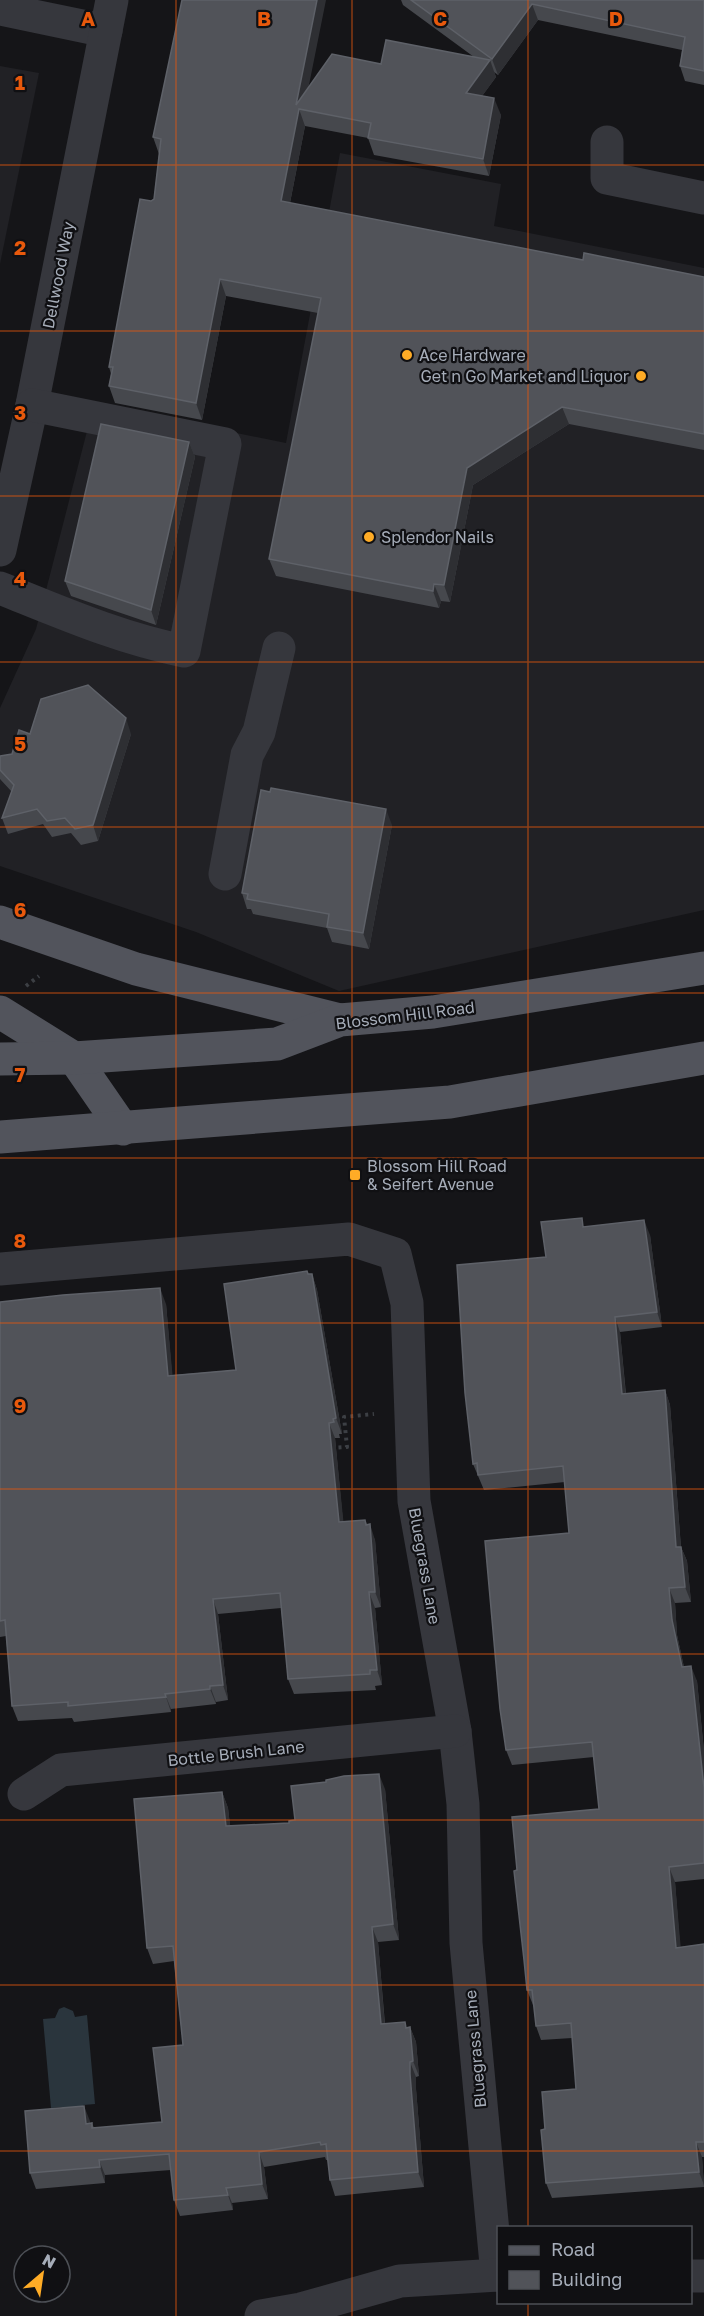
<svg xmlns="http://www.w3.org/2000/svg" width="704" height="2316" font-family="'Golos Text',sans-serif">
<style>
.built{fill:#212125}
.water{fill:#2a353d}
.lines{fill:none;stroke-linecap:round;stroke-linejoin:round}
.path{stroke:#3c3f44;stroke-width:4;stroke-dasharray:3 4.5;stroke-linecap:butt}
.minor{stroke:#36373d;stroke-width:33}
.major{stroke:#52545c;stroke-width:33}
.wall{fill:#46484d}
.shaded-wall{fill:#2e2f33}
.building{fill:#515359;stroke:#5e6168;stroke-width:1.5}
.grid{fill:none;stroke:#e8590c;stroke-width:1.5;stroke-opacity:0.55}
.poi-dot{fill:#ffac26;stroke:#101013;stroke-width:2}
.labels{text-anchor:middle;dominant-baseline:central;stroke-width:4.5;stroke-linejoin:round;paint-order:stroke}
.street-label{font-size:16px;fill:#a6adb9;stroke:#101013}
.poi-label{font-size:16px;fill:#a6adb9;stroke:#101013;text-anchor:start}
.grid-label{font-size:20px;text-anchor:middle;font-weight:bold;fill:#e8590c;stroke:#101013;stroke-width:4.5;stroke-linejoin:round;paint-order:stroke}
</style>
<rect width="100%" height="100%" fill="#151518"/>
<g class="built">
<path d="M 0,66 L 39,73 L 0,264 Z"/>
<path d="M 340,153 L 501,184 L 494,226 L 704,268 L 704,910 L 339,991 L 196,932 L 0,866 L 0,708 L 36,629 L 94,404 L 286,443 Z"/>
</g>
<path class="water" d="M 64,2007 L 73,2011 L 75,2017 L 87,2015 L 95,2104 L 83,2105 L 82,2111 L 64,2112 L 62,2107 L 51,2108 L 43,2019 L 55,2018 L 59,2009 Z"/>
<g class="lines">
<g class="path">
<path d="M 26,986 L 39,976"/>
<path d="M 331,1448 L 347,1447 L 344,1417 L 374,1414"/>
</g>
<g class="minor">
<path d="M 0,9 L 106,31"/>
<path d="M 607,142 L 607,178 L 704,198"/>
<path d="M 0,550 L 32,405 L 112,0"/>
<path d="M 0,588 C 60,612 119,638 184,651 L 225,444 L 32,405"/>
<path d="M 225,874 L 247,755 L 259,732 L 279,648"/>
<path d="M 0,1269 L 349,1239 L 395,1254 L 407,1303 L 414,1501 L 455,1731 L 463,1804 L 466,1943 L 497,2275"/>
<path d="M 24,1794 L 61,1770 L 455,1731"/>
<path d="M 690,2276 L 704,2276"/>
<path d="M 261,2316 L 301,2309 L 400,2281 L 498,2275"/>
</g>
<g class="major">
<path d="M 0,922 L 136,969 L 340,1020"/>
<path d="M 0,1012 L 74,1058 L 123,1129"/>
<path d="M 0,1059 L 74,1058 L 277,1044 L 340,1020 L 433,1012 L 704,968"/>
<path d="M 0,1137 L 450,1102 L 704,1058"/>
</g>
</g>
<g class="wall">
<path d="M 401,0 L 704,0 L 704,85 L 685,81 L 680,66 L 682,50 L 538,20 L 498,75 L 494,72 L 496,77 L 482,96 L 501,115 L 489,176 L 374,155 L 368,138 L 305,126 L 290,203 L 583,260 L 704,277 L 704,450 L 569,424 L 473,485 L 450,602 L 441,601 L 439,608 L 276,576 L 269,559 L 318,313 L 226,296 L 202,420 L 115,403 L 109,386 L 111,374 L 109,367 L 151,201 L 154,199 L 159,154 L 153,137 L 381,64 L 474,57 L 403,5 Z"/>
<path d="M 189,442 L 195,457 L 156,625 L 71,596 L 65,581 Z"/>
<path d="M 131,734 L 98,841 L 81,845 L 71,833 L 52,837 L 43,824 L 8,834 L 2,818 L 12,792 L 0,779 L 0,756 Z"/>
<path d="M 392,825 L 369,949 L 332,942 L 327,928 L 253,914 L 251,909 L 247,909 L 242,893 Z"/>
<path d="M 586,1227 L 650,1235 L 662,1327 L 620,1332 L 626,1394 L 665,1390 L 670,1405 L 681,1547 L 687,1561 L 691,1602 L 675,1603 L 677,1635 L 684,1667 L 697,1681 L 704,1751 L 704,1879 L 675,1882 L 680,1947 L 704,1944 L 704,2157 L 702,2157 L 704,2187 L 552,2198 L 546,2183 L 545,2129 L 576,2089 L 572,2038 L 541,2040 L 536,2026 L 534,2005 L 533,2005 L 527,1990 L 517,1870 L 599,1809 L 594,1757 L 512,1765 L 506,1750 L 569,1533 L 565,1482 L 484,1490 L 473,1464 L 546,1257 Z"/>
<path d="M 309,1274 L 312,1274 L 317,1290 L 342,1434 L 339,1434 L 340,1438 L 335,1438 L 343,1522 L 365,1520 L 375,1540 L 381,1607 L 375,1608 L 382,1685 L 375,1686 L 376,1690 L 294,1694 L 288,1679 L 281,1608 L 218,1614 L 228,1700 L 216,1702 L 216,1704 L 171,1709 L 171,1712 L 74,1722 L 72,1718 L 18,1721 L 12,1706 L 6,1636 L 0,1637 L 0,1302 L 166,1304 L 172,1375 L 236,1370 Z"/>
<path d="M 385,1789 L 399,1940 L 378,1942 L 385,2024 L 407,2028 L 410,2027 L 416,2042 L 419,2076 L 416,2077 L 416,2089 L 424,2187 L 335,2196 L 330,2180 L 328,2160 L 326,2160 L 325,2157 L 264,2167 L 268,2199 L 232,2203 L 233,2210 L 180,2216 L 174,2200 L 171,2170 L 105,2175 L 105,2183 L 36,2189 L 30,2173 L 90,2121 L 90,2123 L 92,2123 L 94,2128 L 162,2122 L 183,2045 L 174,1961 L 153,1964 L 147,1948 L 222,1792 L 228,1808 L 230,1826 L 289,1823 L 295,1820 Z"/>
</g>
<g class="shaded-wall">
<path d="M 317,0 L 326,0 L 304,110 L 299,109 L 305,126 L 287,218 L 281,201 L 296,105 Z"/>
<path d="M 532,4 L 538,20 L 498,75 L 492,59 Z"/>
<path d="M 490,60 L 496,77 L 472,110 L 466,93 Z"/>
<path d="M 494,98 L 501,115 L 489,176 L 483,159 Z"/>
<path d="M 220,279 L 226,296 L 202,420 L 196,403 Z"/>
<path d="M 562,407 L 569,424 L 473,485 L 450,602 L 444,585 L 467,468 Z"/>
<path d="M 189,442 L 195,457 L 156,625 L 151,610 Z"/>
<path d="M 434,584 L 441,601 L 439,608 L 433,591 Z"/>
<path d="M 126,718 L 131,734 L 98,841 L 93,825 Z"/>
<path d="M 386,809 L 392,825 L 369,949 L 363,933 Z"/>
<path d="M 644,1220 L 650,1235 L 662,1327 L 657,1312 Z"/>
<path d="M 312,1274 L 317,1290 L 342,1434 L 336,1418 Z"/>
<path d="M 160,1288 L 166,1304 L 174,1391 L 168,1376 Z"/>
<path d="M 615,1317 L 620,1332 L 627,1409 L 622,1394 Z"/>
<path d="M 665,1390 L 670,1405 L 682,1562 L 676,1547 Z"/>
<path d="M 329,1423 L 335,1438 L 345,1537 L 339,1522 Z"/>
<path d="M 365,1520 L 370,1533 L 370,1524 L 375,1540 L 381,1607 L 375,1592 Z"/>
<path d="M 681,1547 L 687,1561 L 691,1602 L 685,1587 Z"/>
<path d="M 669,1588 L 675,1603 L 677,1635 L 687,1682 L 682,1667 L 672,1620 Z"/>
<path d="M 369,1592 L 375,1608 L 382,1685 L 377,1670 Z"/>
<path d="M 213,1599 L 218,1614 L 228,1700 L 223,1685 Z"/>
<path d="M 691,1666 L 697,1681 L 704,1751 L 704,1788 Z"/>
<path d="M 210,1686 L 216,1702 L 216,1704 L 210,1689 Z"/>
<path d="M 165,1694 L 171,1709 L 171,1712 Z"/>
<path d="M 379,1774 L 385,1789 L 399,1940 L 393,1924 Z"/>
<path d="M 222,1792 L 228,1808 L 232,1842 L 226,1826 Z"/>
<path d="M 669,1867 L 675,1882 L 682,1962 L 676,1948 Z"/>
<path d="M 372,1927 L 378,1942 L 386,2040 L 381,2024 Z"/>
<path d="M 410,2027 L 416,2042 L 419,2076 L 413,2061 Z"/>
<path d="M 410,2062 L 416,2077 L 416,2089 L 424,2187 L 418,2172 L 410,2074 Z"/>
<path d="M 84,2106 L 90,2121 L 91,2139 L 86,2124 Z"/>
<path d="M 696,2142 L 702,2157 L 704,2185 L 699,2172 Z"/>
<path d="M 259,2152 L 264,2167 L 268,2199 L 262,2184 Z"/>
<path d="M 99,2160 L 105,2175 L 105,2183 L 100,2167 Z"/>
<path d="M 226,2188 L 232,2203 L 233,2210 L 228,2195 Z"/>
</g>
<g class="building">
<path d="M 182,0 L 317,0 L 296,105 L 332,54 L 381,64 L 386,40 L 490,60 L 466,93 L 494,98 L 483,159 L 368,138 L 371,123 L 299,109 L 281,201 L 583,260 L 584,253 L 704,277 L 704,434 L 562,407 L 467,468 L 444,585 L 434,584 L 433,591 L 269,559 L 321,298 L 220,279 L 196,403 L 109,386 L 113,367 L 109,367 L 140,199 L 151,201 L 154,199 L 161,139 L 153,137 Z"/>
<path d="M 411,0 L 704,0 L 704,71 L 680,66 L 685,37 L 532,4 L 492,59 Z"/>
<path d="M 101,424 L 189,442 L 151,610 L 65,581 Z"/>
<path d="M 88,685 L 126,718 L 93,825 L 75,829 L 65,818 L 47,821 L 37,809 L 2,818 L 14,785 L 0,770 L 0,756 L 12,754 L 19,730 L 30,734 L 41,699 Z"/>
<path d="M 271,788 L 386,809 L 363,933 L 327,927 L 329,914 L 247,899 L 248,894 L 242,893 L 261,790 L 270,792 Z"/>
<path d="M 582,1218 L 583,1227 L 644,1220 L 657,1312 L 615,1317 L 622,1394 L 665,1390 L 676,1547 L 681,1547 L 685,1587 L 669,1588 L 672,1620 L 682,1667 L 691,1666 L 704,1788 L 704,1863 L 669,1867 L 676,1948 L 704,1944 L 704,2142 L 696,2142 L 699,2172 L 546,2183 L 541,2130 L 545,2129 L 542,2092 L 576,2089 L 571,2023 L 536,2026 L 532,1990 L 527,1990 L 524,1960 L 514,1871 L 517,1870 L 512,1817 L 599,1809 L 592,1742 L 506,1750 L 500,1709 L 485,1541 L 569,1533 L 563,1466 L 478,1475 L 477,1463 L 473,1464 L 465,1393 L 457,1265 L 546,1257 L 541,1222 Z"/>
<path d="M 307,1271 L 308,1274 L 312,1274 L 336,1418 L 333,1419 L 334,1422 L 329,1423 L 339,1522 L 365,1520 L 366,1525 L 370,1524 L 375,1592 L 369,1592 L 377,1670 L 370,1670 L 370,1674 L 288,1679 L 280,1593 L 213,1599 L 223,1685 L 210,1686 L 210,1689 L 165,1694 L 166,1697 L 68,1706 L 68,1702 L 12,1706 L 5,1620 L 0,1621 L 0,1302 L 63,1295 L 160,1288 L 168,1376 L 236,1370 L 224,1284 Z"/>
<path d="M 379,1774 L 393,1924 L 372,1927 L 381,2024 L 405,2022 L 406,2028 L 410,2027 L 413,2061 L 410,2062 L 410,2074 L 418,2172 L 330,2180 L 326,2144 L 321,2145 L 320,2142 L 259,2152 L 262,2184 L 226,2188 L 228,2195 L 174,2200 L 169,2154 L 99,2160 L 100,2167 L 30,2173 L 25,2111 L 84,2106 L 86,2124 L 92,2123 L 92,2128 L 162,2122 L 153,2048 L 183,2045 L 173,1946 L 147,1948 L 134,1799 L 222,1792 L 226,1826 L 289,1823 L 289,1821 L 295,1820 L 291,1786 L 326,1782 L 326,1780 L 344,1776 Z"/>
</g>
<path class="grid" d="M 176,0 L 176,2316M 352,0 L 352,2316M 528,0 L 528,2228M 0,165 L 704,165M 0,331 L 704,331M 0,496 L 704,496M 0,662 L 704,662M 0,827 L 704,827M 0,993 L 704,993M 0,1158 L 704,1158M 0,1323 L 704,1323M 0,1489 L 704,1489M 0,1654 L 704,1654M 0,1820 L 704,1820M 0,1985 L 704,1985M 0,2151 L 704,2151M 528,2302 L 528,2316"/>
<g class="poi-dot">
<circle cx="407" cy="355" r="6"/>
<circle cx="641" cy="376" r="6"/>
<circle cx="369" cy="537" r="6"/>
<rect x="349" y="1169" width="12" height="12" rx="3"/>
</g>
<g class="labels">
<g class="street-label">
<text transform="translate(58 275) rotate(-79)">Dellwood Way</text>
<text transform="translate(405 1015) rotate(-7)">Blossom Hill Road</text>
<text transform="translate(425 1566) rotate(80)">Bluegrass Lane</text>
<text transform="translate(236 1753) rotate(-6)">Bottle Brush Lane</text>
<text transform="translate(475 2049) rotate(-95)">Bluegrass Lane</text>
</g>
<g class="poi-label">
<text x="419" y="355">Ace Hardware</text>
<text x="629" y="376" text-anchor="end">Get n Go Market and Liquor</text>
<text x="381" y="537">Splendor Nails</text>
<text x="367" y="1166">Blossom Hill Road<tspan x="367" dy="18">&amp; Seifert Avenue</tspan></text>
</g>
</g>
<g class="grid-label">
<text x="88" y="26">A</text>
<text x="264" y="26">B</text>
<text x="440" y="26">C</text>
<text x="616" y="26">D</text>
<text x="20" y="90">1</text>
<text x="20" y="255">2</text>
<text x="20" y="420">3</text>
<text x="20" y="586">4</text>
<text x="20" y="751">5</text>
<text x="20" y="917">6</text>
<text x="20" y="1082">7</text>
<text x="20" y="1248">8</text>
<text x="20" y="1413">9</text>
</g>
<rect x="497" y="2226" width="195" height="78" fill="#101013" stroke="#4c4f55" stroke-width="1.5"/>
<rect x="509" y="2246" width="30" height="9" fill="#52545c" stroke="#4c4f55" stroke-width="1.5"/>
<text x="551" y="2256" font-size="18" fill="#a6adb9">Road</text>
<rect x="509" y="2271" width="30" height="18" fill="#515359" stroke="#4c4f55" stroke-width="1.5"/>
<text x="551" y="2286" font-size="18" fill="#a6adb9">Building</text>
<g transform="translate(42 2274) rotate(29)"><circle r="28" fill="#101013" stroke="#4c4f55" stroke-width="1.5"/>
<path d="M0-4.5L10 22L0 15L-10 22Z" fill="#ffac26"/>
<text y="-9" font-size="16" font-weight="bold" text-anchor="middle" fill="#a6adb9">N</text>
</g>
</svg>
